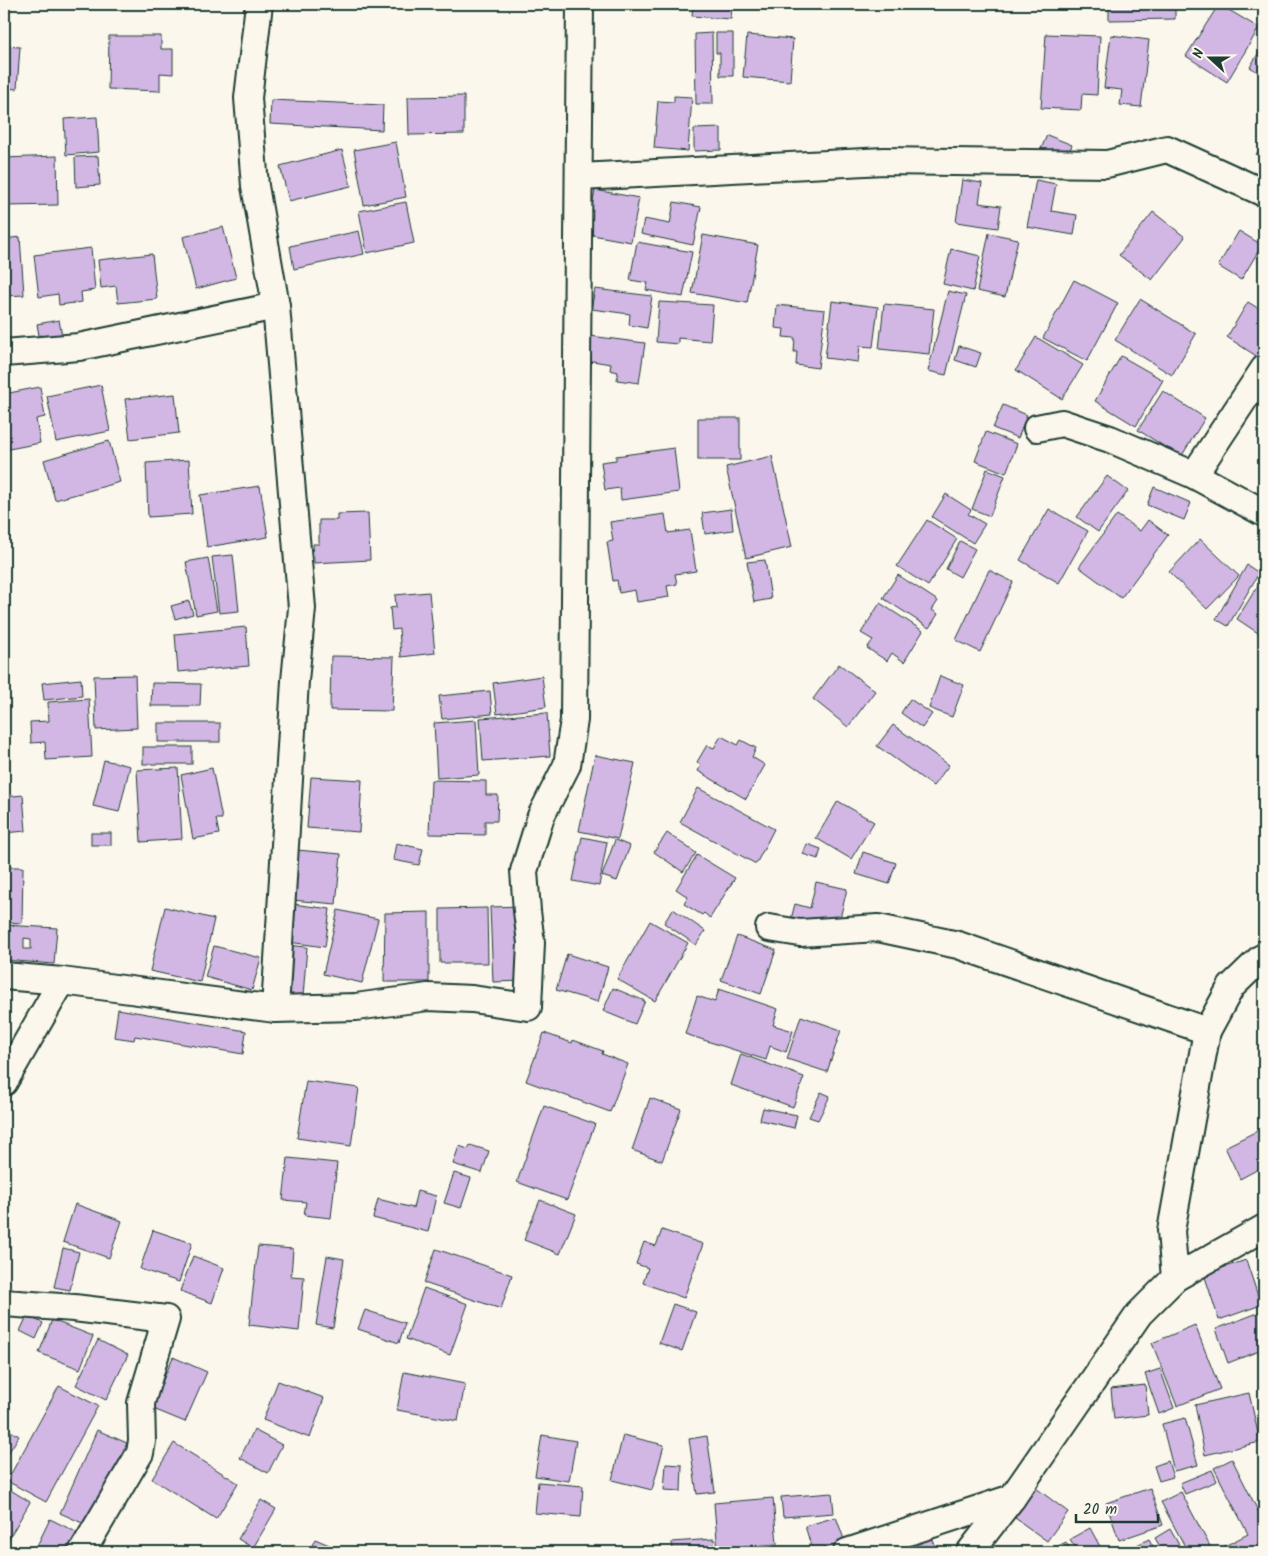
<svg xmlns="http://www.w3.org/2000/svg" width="1268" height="1556" font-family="Kalam,sans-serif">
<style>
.building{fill:#d2b7e5;stroke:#1f3d34;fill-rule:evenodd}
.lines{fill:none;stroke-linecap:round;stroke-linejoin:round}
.minor-casing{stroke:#1f3d34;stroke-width:30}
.minor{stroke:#fbf7ec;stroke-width:26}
</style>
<rect width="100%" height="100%" fill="#fbf7ec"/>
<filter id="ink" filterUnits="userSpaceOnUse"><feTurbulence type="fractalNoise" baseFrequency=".02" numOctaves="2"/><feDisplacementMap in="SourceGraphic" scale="10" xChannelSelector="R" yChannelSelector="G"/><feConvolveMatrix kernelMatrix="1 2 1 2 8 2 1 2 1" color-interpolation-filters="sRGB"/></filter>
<g filter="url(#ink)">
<g class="building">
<path d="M 693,4 L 732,4 L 731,19 L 692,16 Z"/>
<path d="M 1109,4 L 1175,4 L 1175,19 L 1109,20 Z"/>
<path d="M 1219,4 L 1259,28 L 1227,82 L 1186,56 Z"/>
<path d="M 712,33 L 713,104 L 696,104 L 695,34 Z"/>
<path d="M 716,33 L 733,33 L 733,76 L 720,76 L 720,53 L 716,53 Z"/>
<path d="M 1046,34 L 1100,36 L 1097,95 L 1082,94 L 1081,110 L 1041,108 Z"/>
<path d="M 747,35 L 793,39 L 790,81 L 743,77 Z"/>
<path d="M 1111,35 L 1149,40 L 1141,107 L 1120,105 L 1122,90 L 1104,88 Z"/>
<path d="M 109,36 L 161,36 L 161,49 L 173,49 L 173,74 L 160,73 L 160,91 L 108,89 Z"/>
<path d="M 1264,44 L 1264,76 L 1250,67 Z"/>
<path d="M 4,46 L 20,47 L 17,89 L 4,88 Z"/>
<path d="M 464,96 L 464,134 L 409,135 L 408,97 Z"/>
<path d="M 674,96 L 692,97 L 688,151 L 654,148 L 658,101 L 674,102 Z"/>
<path d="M 271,100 L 383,105 L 382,130 L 270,124 Z"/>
<path d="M 97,117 L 99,152 L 66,155 L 64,119 Z"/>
<path d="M 721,128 L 721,150 L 694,151 L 694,129 Z"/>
<path d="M 1047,135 L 1072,145 L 1066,159 L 1041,149 Z"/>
<path d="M 396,142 L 406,197 L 364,205 L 354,150 Z"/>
<path d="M 1264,144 L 1264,161 L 1256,154 Z"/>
<path d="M 342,150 L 351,186 L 289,201 L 280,166 Z"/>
<path d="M 57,156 L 58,205 L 4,206 L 4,158 Z"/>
<path d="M 98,156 L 100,185 L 76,187 L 75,157 Z"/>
<path d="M 962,180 L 982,183 L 979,203 L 1001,206 L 998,228 L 956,222 Z"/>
<path d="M 1036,180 L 1056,184 L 1051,211 L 1077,215 L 1074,235 L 1027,227 Z"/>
<path d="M 595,190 L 639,198 L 631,242 L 587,234 Z"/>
<path d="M 406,202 L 414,243 L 367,253 L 359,211 Z"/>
<path d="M 674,202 L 701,207 L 693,245 L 641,234 L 644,219 L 670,224 Z"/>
<path d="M 1153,212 L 1185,237 L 1152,280 L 1119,255 Z"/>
<path d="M 223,227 L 236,278 L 196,289 L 183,237 Z"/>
<path d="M 359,231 L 364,254 L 294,269 L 290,246 Z"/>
<path d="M 1239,231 L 1262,245 L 1241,280 L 1218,266 Z"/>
<path d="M 989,233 L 1018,239 L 1005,297 L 977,291 Z"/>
<path d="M 703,235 L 758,245 L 747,303 L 692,293 Z"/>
<path d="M 20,237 L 24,295 L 6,296 L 7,316 L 4,316 L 4,239 Z"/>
<path d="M 637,242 L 692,252 L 683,297 L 646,290 L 648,283 L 630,280 Z"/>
<path d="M 91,248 L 95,290 L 81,292 L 82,302 L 59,305 L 58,294 L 39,297 L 34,255 Z"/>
<path d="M 951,249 L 980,256 L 973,291 L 943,284 Z"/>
<path d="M 152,254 L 157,299 L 118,303 L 116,286 L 101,288 L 98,260 Z"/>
<path d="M 1074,280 L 1118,303 L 1087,361 L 1043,338 Z"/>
<path d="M 595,289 L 652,296 L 647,328 L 629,325 L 630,314 L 591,309 Z"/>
<path d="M 948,291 L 966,295 L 946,375 L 928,371 Z"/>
<path d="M 1140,299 L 1196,334 L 1172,375 L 1115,340 Z"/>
<path d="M 832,301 L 878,307 L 873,347 L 860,346 L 858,362 L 825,358 Z"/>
<path d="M 659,302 L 713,305 L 710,341 L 678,338 L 678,344 L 656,342 Z"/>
<path d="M 1248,302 L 1264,312 L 1264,361 L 1227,337 Z"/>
<path d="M 884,304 L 934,309 L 929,354 L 879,349 Z"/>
<path d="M 777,305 L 825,310 L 818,368 L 796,365 L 797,352 L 794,352 L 795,338 L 783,337 L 784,329 L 775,328 Z"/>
<path d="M 59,320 L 62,336 L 40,341 L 37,324 Z"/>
<path d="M 590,336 L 645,343 L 639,383 L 617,380 L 618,372 L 610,370 L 611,364 L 586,360 Z"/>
<path d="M 1036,337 L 1083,365 L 1062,399 L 1016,370 Z"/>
<path d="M 959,346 L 981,353 L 976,367 L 955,360 Z"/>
<path d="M 1121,356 L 1163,380 L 1136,426 L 1095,401 Z"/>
<path d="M 101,385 L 110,431 L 56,442 L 47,396 Z"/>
<path d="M 40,387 L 45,417 L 36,419 L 40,443 L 4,450 L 4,394 Z"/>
<path d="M 1163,391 L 1205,418 L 1181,457 L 1138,430 Z"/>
<path d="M 175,394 L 179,433 L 130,439 L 125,399 Z"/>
<path d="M 1003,405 L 1027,415 L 1018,438 L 993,428 Z"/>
<rect x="698" y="418" width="42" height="42"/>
<path d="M 986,432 L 1017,444 L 1006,473 L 975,461 Z"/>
<path d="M 109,441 L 120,482 L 55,500 L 44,460 Z"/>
<path d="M 674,448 L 679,492 L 621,500 L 620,488 L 605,490 L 601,462 L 616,460 L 616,456 Z"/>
<path d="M 772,456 L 792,547 L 746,558 L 726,467 Z"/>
<path d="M 189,460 L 192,514 L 148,517 L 146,463 Z"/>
<path d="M 987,469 L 1005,476 L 990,516 L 972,509 Z"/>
<path d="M 1107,476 L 1128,491 L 1098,532 L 1077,517 Z"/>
<path d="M 260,486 L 268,537 L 207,547 L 200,495 Z"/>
<path d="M 1154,487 L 1191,503 L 1184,520 L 1147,505 Z"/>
<path d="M 946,494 L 971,510 L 968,514 L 985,524 L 973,543 L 932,517 Z"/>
<path d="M 731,509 L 733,530 L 705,534 L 702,513 Z"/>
<path d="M 1049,509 L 1088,531 L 1059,583 L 1020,560 Z"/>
<path d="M 368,513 L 370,560 L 314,563 L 313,544 L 319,544 L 319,520 L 337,520 L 337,514 Z"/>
<path d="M 665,514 L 668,533 L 690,530 L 696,571 L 675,574 L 677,584 L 667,586 L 669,597 L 637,602 L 635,590 L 619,593 L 617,580 L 613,581 L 607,542 L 613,541 L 610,522 Z"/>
<path d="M 1117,515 L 1140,531 L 1148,520 L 1168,535 L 1121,598 L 1079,567 Z"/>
<path d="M 927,520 L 957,539 L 928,586 L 897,566 Z"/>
<path d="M 1200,539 L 1239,576 L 1207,609 L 1169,572 Z"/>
<path d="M 960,541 L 975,549 L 960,577 L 946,569 Z"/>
<path d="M 233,555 L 239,611 L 219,613 L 212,557 Z"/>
<path d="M 208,558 L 217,611 L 196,615 L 186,562 Z"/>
<path d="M 765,560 L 771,599 L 754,602 L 747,562 Z"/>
<path d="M 1247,565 L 1259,573 L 1228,626 L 1216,619 Z"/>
<path d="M 989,570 L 1013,582 L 980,652 L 956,640 Z"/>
<path d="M 898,575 L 938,601 L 932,610 L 938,614 L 929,628 L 883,598 Z"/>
<path d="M 1260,582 L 1264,585 L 1264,637 L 1237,619 Z"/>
<path d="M 429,592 L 435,653 L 401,657 L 399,629 L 392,630 L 390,608 L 396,607 L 395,595 Z"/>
<path d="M 189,601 L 193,614 L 175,619 L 171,606 Z"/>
<path d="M 880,603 L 923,631 L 904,662 L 892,653 L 887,661 L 867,648 L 873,640 L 861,633 Z"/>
<path d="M 246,627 L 249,666 L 178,672 L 175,634 Z"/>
<path d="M 331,656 L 394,657 L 392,711 L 330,710 Z"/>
<path d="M 839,664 L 875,691 L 848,727 L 813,699 Z"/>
<path d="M 135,675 L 137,728 L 96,730 L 94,676 Z"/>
<path d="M 542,676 L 546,707 L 497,714 L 493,683 Z"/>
<path d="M 940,676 L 964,685 L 952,717 L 929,708 Z"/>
<path d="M 81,679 L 82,696 L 44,700 L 42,683 Z"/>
<path d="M 152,683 L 201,684 L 200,706 L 151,706 Z"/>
<path d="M 490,691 L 492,714 L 442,719 L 439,696 Z"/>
<path d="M 89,699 L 92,757 L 46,760 L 45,742 L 31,743 L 30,722 L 49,721 L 48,702 Z"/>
<path d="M 910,699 L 932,714 L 922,728 L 901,713 Z"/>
<path d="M 547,713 L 550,756 L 483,761 L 480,718 Z"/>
<path d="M 476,720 L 479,775 L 437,778 L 434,723 Z"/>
<rect x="158" y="723" width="62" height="19"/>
<path d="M 893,725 L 949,765 L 933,786 L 877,746 Z"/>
<path d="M 721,736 L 738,745 L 741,740 L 756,748 L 752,757 L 765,765 L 746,799 L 698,771 L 701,765 L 697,762 L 707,745 L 714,748 Z"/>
<rect x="143" y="747" width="49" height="17"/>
<path d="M 595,755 L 635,763 L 618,839 L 579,831 Z"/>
<path d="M 104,760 L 130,766 L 119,812 L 93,806 Z"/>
<path d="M 178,768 L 182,839 L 141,842 L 137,770 Z"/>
<path d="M 212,768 L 222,819 L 216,819 L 219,834 L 193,839 L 181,775 Z"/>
<path d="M 311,777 L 362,780 L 359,832 L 307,828 Z"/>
<path d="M 431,780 L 486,781 L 486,795 L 498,795 L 497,821 L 485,821 L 485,835 L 429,834 Z"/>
<path d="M 698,788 L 774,829 L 756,864 L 680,822 Z"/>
<path d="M 23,795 L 26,831 L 4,833 L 4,797 Z"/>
<path d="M 838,801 L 874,822 L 851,859 L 816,838 Z"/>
<rect x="91" y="833" width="20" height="12"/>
<path d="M 667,833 L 696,853 L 683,872 L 654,852 Z"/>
<path d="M 582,837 L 607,842 L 599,886 L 573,881 Z"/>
<path d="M 615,840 L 630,846 L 617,881 L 602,876 Z"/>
<path d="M 396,843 L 423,849 L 419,865 L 393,860 Z"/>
<path d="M 807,844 L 821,849 L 818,859 L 803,854 Z"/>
<path d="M 297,850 L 341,854 L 336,904 L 292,900 Z"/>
<path d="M 863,852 L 896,863 L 889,884 L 856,874 Z"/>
<path d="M 697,855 L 735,878 L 710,918 L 704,913 L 702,915 L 684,904 L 688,897 L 676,889 Z"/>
<path d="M 7,867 L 23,867 L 22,923 L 6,922 Z"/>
<path d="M 816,882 L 847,889 L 837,931 L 791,919 L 795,904 L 810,908 Z"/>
<path d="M 293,904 L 330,909 L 325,947 L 288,942 Z"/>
<path d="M 522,906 L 525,981 L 493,982 L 490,907 Z"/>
<path d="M 165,907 L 214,919 L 200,982 L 150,971 Z"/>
<path d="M 487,908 L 488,963 L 440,963 L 440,909 Z"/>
<path d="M 673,909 L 705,931 L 696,945 L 664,923 Z"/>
<path d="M 338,910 L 378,919 L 362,983 L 323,974 Z"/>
<path d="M 429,912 L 429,982 L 384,982 L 385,913 Z"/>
<path d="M 650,921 L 688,943 L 655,1001 L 617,979 Z"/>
<path d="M 4,925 L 57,928 L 54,964 L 4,960 ZM 24,938 L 31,939 L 31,949 L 24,949 Z"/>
<path d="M 737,936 L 776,950 L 761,994 L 721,980 Z"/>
<path d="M 287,945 L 307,947 L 303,996 L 283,995 Z"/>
<path d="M 214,946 L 261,958 L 252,990 L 205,977 Z"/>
<path d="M 567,954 L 608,967 L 598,1002 L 556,990 Z"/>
<path d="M 613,988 L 645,1001 L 635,1024 L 603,1011 Z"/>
<path d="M 719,989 L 778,1009 L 773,1025 L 793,1031 L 786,1052 L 770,1046 L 766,1060 L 685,1034 L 697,996 L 715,1002 Z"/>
<path d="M 118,1009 L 246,1031 L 243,1054 L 135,1036 L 134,1040 L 114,1037 Z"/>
<path d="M 801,1016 L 841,1030 L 827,1072 L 787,1059 Z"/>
<path d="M 544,1033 L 572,1043 L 573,1040 L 603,1051 L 602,1054 L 628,1064 L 610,1112 L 526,1081 Z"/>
<path d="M 741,1054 L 804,1077 L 793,1107 L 731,1085 Z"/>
<path d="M 306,1081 L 359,1088 L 351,1146 L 297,1138 Z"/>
<path d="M 821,1092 L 830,1096 L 818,1120 L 809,1117 Z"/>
<path d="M 650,1098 L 681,1109 L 662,1161 L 632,1150 Z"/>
<path d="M 544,1106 L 595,1124 L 567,1200 L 517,1182 Z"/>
<path d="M 763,1108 L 797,1115 L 794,1128 L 760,1120 Z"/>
<path d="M 1261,1129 L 1264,1136 L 1264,1166 L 1240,1179 L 1225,1147 Z"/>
<path d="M 470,1145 L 489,1151 L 482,1173 L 453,1164 L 459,1146 L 468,1149 Z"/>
<path d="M 288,1158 L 337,1163 L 331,1218 L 304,1215 L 306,1202 L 283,1200 Z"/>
<path d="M 454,1173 L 471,1178 L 461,1208 L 444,1203 Z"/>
<path d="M 417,1191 L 436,1196 L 428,1232 L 373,1218 L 378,1199 L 413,1208 Z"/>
<path d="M 540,1200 L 576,1214 L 560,1254 L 524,1240 Z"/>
<path d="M 75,1204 L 122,1221 L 109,1258 L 63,1242 Z"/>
<path d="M 153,1230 L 192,1243 L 179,1282 L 140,1269 Z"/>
<path d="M 662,1230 L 703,1244 L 684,1298 L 643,1283 L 648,1268 L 636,1264 L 644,1242 L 656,1246 Z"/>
<path d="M 258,1246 L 293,1249 L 291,1276 L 304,1277 L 299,1331 L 249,1325 Z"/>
<path d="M 63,1248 L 79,1252 L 70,1290 L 54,1287 Z"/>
<path d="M 436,1249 L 512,1275 L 501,1309 L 424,1283 Z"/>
<path d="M 193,1256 L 224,1268 L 212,1303 L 180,1291 Z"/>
<path d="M 327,1256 L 344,1259 L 333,1328 L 316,1325 Z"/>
<path d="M 1246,1260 L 1261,1305 L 1219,1320 L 1204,1274 Z"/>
<path d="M 424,1288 L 468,1304 L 450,1355 L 406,1339 Z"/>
<path d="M 673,1304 L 696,1312 L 682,1351 L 659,1343 Z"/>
<path d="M 365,1310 L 405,1323 L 399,1343 L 358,1329 Z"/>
<path d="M 1263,1311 L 1264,1349 L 1228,1363 L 1216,1329 Z"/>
<path d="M 27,1316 L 43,1323 L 36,1339 L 20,1331 Z"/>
<path d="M 52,1320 L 93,1336 L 80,1369 L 39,1353 Z"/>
<path d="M 1195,1325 L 1220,1389 L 1177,1406 L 1152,1343 Z"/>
<path d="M 98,1340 L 128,1355 L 106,1400 L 76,1385 Z"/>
<path d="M 173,1357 L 207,1372 L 185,1422 L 151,1408 Z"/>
<path d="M 1160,1369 L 1174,1408 L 1159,1414 L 1145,1374 Z"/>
<path d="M 404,1372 L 465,1384 L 458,1421 L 397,1410 Z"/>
<path d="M 278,1381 L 324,1398 L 310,1438 L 263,1420 Z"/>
<path d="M 1145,1385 L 1148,1415 L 1114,1419 L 1111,1389 Z"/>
<path d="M 59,1386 L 98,1406 L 46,1502 L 7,1481 Z"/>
<path d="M 1249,1393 L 1260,1442 L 1205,1455 L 1195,1405 Z"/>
<path d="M 1185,1418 L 1198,1465 L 1174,1471 L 1162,1424 Z"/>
<path d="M 4,1427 L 19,1436 L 7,1455 L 4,1453 Z"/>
<path d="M 97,1430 L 127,1443 L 89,1526 L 60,1513 Z"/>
<path d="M 254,1430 L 282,1445 L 268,1473 L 240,1458 Z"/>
<path d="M 542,1435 L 576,1441 L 569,1481 L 535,1476 Z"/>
<path d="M 623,1435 L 664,1445 L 652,1490 L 612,1480 Z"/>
<path d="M 707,1436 L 715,1492 L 697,1494 L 689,1439 Z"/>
<path d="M 174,1443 L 238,1483 L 216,1519 L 152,1479 Z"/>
<path d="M 1232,1459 L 1264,1523 L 1264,1550 L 1260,1552 L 1218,1552 L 1217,1550 L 1248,1534 L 1214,1468 Z"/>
<path d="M 1168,1461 L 1173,1477 L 1159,1481 L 1154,1466 Z"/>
<path d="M 666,1464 L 682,1465 L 681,1491 L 664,1490 Z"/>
<path d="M 1212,1470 L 1217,1481 L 1185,1494 L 1180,1483 Z"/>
<path d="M 538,1482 L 583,1486 L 581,1517 L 535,1513 Z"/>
<path d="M 4,1486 L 30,1502 L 4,1547 Z"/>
<path d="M 1036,1488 L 1068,1512 L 1047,1541 L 1015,1518 Z"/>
<path d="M 1150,1488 L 1163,1525 L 1119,1540 L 1106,1503 Z"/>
<path d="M 1181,1492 L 1213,1552 L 1188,1552 L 1161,1502 Z"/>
<path d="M 832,1493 L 834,1513 L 783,1517 L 781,1497 Z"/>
<path d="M 773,1498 L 777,1544 L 736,1547 L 737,1552 L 718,1552 L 714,1503 Z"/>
<path d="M 261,1500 L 276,1509 L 253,1548 L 238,1539 Z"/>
<path d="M 836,1517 L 845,1542 L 813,1552 L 805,1526 Z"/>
<path d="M 50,1519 L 80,1534 L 71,1552 L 34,1552 Z"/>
<path d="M 1090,1528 L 1103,1552 L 1078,1552 L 1070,1539 Z"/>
<path d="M 1170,1529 L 1183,1552 L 1163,1552 L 1155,1538 Z"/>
<path d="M 931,1534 L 937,1552 L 879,1552 Z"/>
<path d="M 315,1539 L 346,1552 L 309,1552 Z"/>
<path d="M 714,1539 L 715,1552 L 673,1552 L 672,1542 Z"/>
<path d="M 1149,1539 L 1156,1552 L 1123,1552 Z"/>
<path d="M 1066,1542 L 1071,1552 L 1047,1552 Z"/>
</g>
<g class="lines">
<defs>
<g id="minor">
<path d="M 259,4 L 248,98 L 255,186 L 276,306 L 302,608 L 295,681 L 275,1009"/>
<path d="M 580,177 L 884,161 L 1107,164 L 1167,149 L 1264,193"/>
<path d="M 4,353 L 79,347 L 276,306"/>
<path d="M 1037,428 L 1062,423 L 1110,439 L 1194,475 L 1264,513"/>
<path d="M 1194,475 L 1264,369"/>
<path d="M 769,928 L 800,933 L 878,928 L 958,945 L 1207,1031"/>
<path d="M 4,976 L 62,981 L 275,1009 L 356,1007 L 428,997 L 472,999 L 528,1007 L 531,943 L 527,911 L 524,871 L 541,816 L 567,765 L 574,720 L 580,4"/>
<path d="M 4,1082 L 62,981"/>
<path d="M 1175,1278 L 1171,1231 L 1207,1031 L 1231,987 L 1260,959 L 1264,957"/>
<path d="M 4,1303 L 74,1308 L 166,1319 L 141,1403 L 142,1441 L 140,1453 L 82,1552"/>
<path d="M 847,1552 L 1012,1498"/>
<path d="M 970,1552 L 1012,1498 L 1139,1314 L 1175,1278 L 1264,1228"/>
</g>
</defs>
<use href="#minor" class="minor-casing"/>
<use href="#minor" class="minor"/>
</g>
</g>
<rect width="1268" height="1556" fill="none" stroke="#fbf7ec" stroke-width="20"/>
<rect x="10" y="10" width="1248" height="1536" fill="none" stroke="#1f3d34" stroke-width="2" filter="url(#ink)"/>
<g transform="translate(1210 58) rotate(291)" stroke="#fbf7ec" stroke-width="4" paint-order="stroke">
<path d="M0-4L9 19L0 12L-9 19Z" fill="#1f3d34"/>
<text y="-8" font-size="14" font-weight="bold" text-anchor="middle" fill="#1f3d34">N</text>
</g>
<path d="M1076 1514v8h82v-8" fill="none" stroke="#1f3d34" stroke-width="2.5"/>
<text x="1083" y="1514" font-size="15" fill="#1f3d34" stroke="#fbf7ec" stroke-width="4" paint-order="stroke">20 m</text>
</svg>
